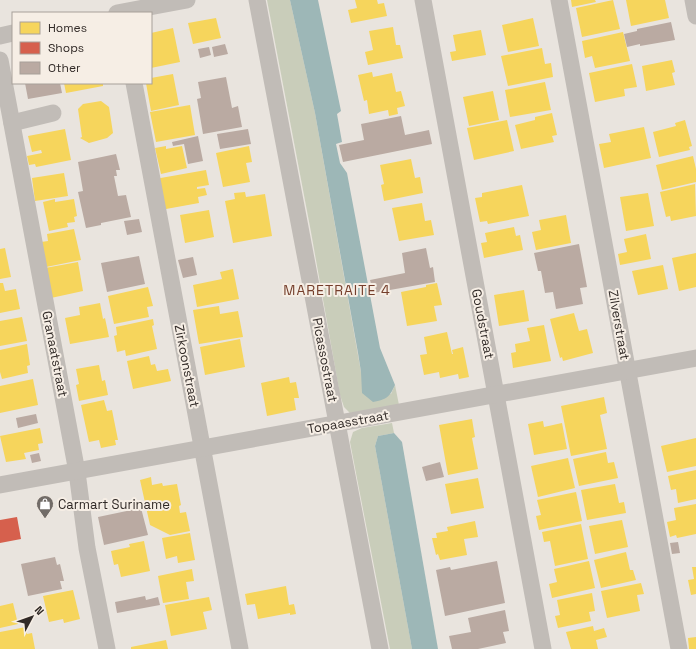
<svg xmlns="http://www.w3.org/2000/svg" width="696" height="649" font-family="'Space Grotesk',sans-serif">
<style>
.green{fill:#c9cdba}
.water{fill:#9db7b7}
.homes{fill:#f6d55c}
.shops{fill:#d6604d}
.building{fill:#baaaa2}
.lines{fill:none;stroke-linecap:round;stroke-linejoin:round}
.minor{stroke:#c1bcb7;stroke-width:17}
.labels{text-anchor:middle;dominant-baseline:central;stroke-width:4;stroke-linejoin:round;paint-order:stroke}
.street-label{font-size:13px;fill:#312a27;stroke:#f6eee5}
.poi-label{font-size:13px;fill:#312a27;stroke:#f6eee5;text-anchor:start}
.neighbourhood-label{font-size:14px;letter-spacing:1px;fill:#753e2b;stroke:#f6eee5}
</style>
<rect width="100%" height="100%" fill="#e9e4de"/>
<g class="green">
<path d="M 267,0 L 290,0 L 315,113 L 361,372 L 391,394 L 395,385 L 399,405 L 350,413 L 344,407 L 340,395 L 311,232 Z"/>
<path d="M 392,423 L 394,433 L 378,436 L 375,446 L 412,649 L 390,649 L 350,442 L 353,432 L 362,428 Z"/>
</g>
<g class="water">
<path d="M 290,0 L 318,0 L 341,111 L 337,114 L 342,142 L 336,144 L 340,163 L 347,173 L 380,348 L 395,385 C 389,398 387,399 373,402 L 362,393 L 361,372 L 358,353 L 315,113 Z"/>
<path d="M 394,433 L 402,442 L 438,649 L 412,649 L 375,446 L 378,436 Z"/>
</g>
<g class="homes">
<path d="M 355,0 L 377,0 L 378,4 L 384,3 L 387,16 L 351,23 L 348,10 L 357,8 Z"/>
<path d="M 571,0 L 595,0 L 596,2 L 572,7 Z"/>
<path d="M 613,0 L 620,29 L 582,37 L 576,8 Z"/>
<path d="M 626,0 L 665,0 L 669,18 L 631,26 Z"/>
<path d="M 216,18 L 221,38 L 193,44 L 188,23 Z"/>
<path d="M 533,18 L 539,46 L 508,52 L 502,25 Z"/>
<path d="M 393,27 L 396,45 L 400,45 L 403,58 L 368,65 L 365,52 L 373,50 L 369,31 Z"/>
<path d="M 173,28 L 180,62 L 151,68 L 151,33 Z"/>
<path d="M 481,30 L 486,55 L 452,61 L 450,52 L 456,51 L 453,35 Z"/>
<path d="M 623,32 L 630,61 L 595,68 L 592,56 L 585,58 L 582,41 Z"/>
<path d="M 542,48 L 545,64 L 551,63 L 553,77 L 508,86 L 501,56 Z"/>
<path d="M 672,60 L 675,72 L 672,73 L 675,85 L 646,91 L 642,66 Z"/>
<path d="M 632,64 L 637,87 L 624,89 L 625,96 L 595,102 L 589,73 Z"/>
<path d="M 372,72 L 373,77 L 392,73 L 396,92 L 401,91 L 405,106 L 397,108 L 398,114 L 389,116 L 388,110 L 369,114 L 367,100 L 364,101 L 358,75 Z"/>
<path d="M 173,74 L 179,105 L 151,111 L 146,83 L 151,83 L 151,78 Z"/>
<path d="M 545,82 L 551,110 L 510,117 L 505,90 Z"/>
<path d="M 64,83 L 103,83 L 103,86 L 66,93 Z"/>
<path d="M 493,91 L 499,120 L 469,126 L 463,97 Z"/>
<path d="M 101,101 L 109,107 L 113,133 L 107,138 L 89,143 L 80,138 L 82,137 L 78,109 L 83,104 Z"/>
<path d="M 190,105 L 195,135 L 156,142 L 150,112 Z"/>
<path d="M 552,113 L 557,135 L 552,136 L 554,142 L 521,149 L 515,125 L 535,120 L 535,117 Z"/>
<path d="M 507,120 L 514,151 L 474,160 L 467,128 Z"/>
<path d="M 685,120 L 692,146 L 689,147 L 690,150 L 659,157 L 653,132 L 676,126 L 675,123 Z"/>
<path d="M 644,127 L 651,158 L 604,168 L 599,144 L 611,142 L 609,134 Z"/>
<path d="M 65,129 L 71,160 L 36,167 L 35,164 L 29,165 L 27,156 L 42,153 L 41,150 L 32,152 L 28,136 Z"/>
<path d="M 166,146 L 166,149 L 182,146 L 187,168 L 161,174 L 155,148 Z"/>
<path d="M 249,146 L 252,162 L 246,163 L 250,182 L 223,187 L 216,153 Z"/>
<path d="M 693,156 L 696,169 L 696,182 L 662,190 L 656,165 Z"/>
<path d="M 411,159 L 415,178 L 420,177 L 423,193 L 384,201 L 381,185 L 384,184 L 380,165 Z"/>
<path d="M 206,170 L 209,185 L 197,187 L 197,189 L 205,188 L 207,195 L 198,197 L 199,203 L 166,209 L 155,179 Z"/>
<path d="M 64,173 L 68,196 L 35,201 L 32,178 Z"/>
<path d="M 695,184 L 696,216 L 671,221 L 670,216 L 666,217 L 660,192 Z"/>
<path d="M 522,185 L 529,216 L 488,224 L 487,221 L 480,222 L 475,198 L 482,197 L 482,193 Z"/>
<path d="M 245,192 L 246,197 L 265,194 L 272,236 L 233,243 L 225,201 L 235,199 L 234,193 Z"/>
<path d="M 648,193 L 654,226 L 626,231 L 620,197 Z"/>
<path d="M 55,199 L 55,202 L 74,199 L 77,216 L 74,217 L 75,222 L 67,223 L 68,227 L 49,231 L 43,202 Z"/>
<path d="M 422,203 L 425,221 L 431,220 L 434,235 L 399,241 L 392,208 Z"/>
<path d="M 209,210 L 214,237 L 185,243 L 180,215 Z"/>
<path d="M 566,215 L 571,243 L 536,250 L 532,232 L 541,230 L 539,220 Z"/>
<path d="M 514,227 L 516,236 L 520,235 L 523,250 L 484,258 L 481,243 L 487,242 L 485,233 Z"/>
<path d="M 74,229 L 81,260 L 46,267 L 41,242 L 48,241 L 47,234 Z"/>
<path d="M 646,234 L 651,259 L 620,265 L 618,254 L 627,252 L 624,239 Z"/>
<path d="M 5,248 L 11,277 L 0,279 L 0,249 Z"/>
<path d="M 696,253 L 696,287 L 679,291 L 672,258 Z"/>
<path d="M 78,262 L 83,291 L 51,298 L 45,268 Z"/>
<path d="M 663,265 L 668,289 L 638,295 L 632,271 Z"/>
<path d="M 233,269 L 239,299 L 197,307 L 193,285 L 222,279 L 220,272 Z"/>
<path d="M 0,283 L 3,283 L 5,291 L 16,289 L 20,309 L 0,313 Z"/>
<path d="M 437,283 L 442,305 L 434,306 L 437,321 L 407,326 L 401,292 L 426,287 L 426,285 Z"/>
<path d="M 148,287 L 153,306 L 147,307 L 149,317 L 114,324 L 108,296 Z"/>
<path d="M 524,290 L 529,321 L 499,326 L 494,295 Z"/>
<path d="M 100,303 L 103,319 L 105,318 L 109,337 L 70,344 L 65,318 L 80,315 L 79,307 Z"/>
<path d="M 219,306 L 220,314 L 238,311 L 243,337 L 199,344 L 193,310 Z"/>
<path d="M 574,313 L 579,331 L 587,329 L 593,353 L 563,361 L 562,357 L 560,358 L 550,319 Z"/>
<path d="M 22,317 L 27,341 L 0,346 L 0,321 Z"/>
<path d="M 153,319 L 154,325 L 152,326 L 157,349 L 126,356 L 125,350 L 117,352 L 114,336 L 117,335 L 116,327 Z"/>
<path d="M 544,325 L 551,361 L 513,368 L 511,353 L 516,352 L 515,344 L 530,341 L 527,328 Z"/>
<path d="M 447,332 L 452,354 L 453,354 L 452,350 L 463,347 L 469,377 L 459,379 L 458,374 L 440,378 L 439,372 L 424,375 L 420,355 L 427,354 L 424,337 Z"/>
<path d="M 240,339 L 245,367 L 205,375 L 200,347 Z"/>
<path d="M 27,344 L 30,365 L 27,366 L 28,373 L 2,379 L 0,372 L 0,350 Z"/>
<path d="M 149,356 L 151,365 L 155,364 L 157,371 L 168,369 L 171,381 L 133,389 L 127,361 Z"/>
<path d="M 99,365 L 102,381 L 105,380 L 108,395 L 79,401 L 76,385 L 79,384 L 76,369 Z"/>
<path d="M 289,377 L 290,383 L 296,382 L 299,398 L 294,398 L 296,410 L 267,416 L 261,383 Z"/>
<path d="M 33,379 L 38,405 L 0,413 L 0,386 Z"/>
<path d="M 604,397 L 607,413 L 600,415 L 607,449 L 571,456 L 561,406 Z"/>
<path d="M 104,400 L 107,411 L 112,410 L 118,440 L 115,440 L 116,445 L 101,448 L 99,440 L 89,442 L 81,405 Z"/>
<path d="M 472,419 L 475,437 L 472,438 L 478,469 L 448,475 L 439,425 Z"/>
<path d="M 543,421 L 544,427 L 562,423 L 567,449 L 534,455 L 528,424 Z"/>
<path d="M 40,428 L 43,443 L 38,444 L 39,450 L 24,453 L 26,459 L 6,462 L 0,436 Z"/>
<path d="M 696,438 L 696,466 L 667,472 L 661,446 Z"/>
<path d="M 606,452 L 608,463 L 614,462 L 618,478 L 579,486 L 573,459 Z"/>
<path d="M 568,458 L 575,488 L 538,497 L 531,466 Z"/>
<path d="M 696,470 L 696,499 L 678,503 L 676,489 L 671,490 L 668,476 Z"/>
<path d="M 151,477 L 152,485 L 162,483 L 163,486 L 177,484 L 181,505 L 179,506 L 180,513 L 186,512 L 190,531 L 170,535 L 150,525 L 140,480 Z"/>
<path d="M 478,478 L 484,508 L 451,514 L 445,484 Z"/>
<path d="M 615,484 L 619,503 L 624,502 L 626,513 L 587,520 L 581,490 Z"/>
<path d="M 576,492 L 582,521 L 539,530 L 536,516 L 541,515 L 537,500 Z"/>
<path d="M 696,504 L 696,534 L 677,538 L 676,535 L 670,537 L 667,522 L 676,520 L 674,508 Z"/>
<path d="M 622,520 L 628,547 L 595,554 L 589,526 Z"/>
<path d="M 475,521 L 478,537 L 464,539 L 467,555 L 440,560 L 438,554 L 436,555 L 432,538 L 437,538 L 436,533 L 448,531 L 447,527 Z"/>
<path d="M 581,524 L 588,559 L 555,566 L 550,541 L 544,542 L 542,532 Z"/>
<path d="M 190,533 L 195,560 L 178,563 L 177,556 L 166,559 L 162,538 Z"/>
<path d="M 144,541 L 150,571 L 121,577 L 118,564 L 114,565 L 111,551 L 130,547 L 129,544 Z"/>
<path d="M 626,552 L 630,570 L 633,570 L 636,580 L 601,588 L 594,560 Z"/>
<path d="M 589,561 L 595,588 L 552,598 L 549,584 L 557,582 L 554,569 Z"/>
<path d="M 692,567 L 696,567 L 696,594 L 691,595 L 688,580 L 694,579 Z"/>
<path d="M 192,569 L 194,581 L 186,582 L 189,599 L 163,603 L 158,576 Z"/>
<path d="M 641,583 L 644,594 L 637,595 L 640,611 L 607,618 L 601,591 Z"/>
<path d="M 286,586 L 289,605 L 294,604 L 296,614 L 290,615 L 290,613 L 258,619 L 255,604 L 247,605 L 245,594 Z"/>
<path d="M 73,590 L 80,619 L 64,623 L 63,619 L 49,622 L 43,596 Z"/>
<path d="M 592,593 L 595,611 L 589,612 L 591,621 L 558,628 L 555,616 L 560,615 L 557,600 Z"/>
<path d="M 209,597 L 212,610 L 203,612 L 207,629 L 171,636 L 165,605 Z"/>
<path d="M 13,603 L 18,624 L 0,628 L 0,606 Z"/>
<path d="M 593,626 L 594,631 L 604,628 L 607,637 L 596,640 L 598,649 L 571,649 L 566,632 Z"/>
<path d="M 26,627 L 27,634 L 32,633 L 35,649 L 0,649 L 0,632 Z"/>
<path d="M 696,637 L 696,649 L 689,649 L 688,638 Z"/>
<path d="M 166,640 L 168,649 L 131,649 L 131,647 Z"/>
</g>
<path class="shops" d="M 17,517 L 21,539 L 0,543 L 0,520 Z"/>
<g class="building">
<path d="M 671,22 L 675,40 L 640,46 L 640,44 L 627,47 L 624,34 L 637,31 L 637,29 Z"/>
<path d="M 225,44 L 228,54 L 214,57 L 212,47 Z"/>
<path d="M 209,47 L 211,55 L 200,58 L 198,49 Z"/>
<path d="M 226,77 L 232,108 L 238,106 L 242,127 L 203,134 L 197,99 L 201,98 L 198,82 Z"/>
<path d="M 25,83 L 60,83 L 62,93 L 28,99 Z"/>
<path d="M 401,116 L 405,135 L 429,130 L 432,144 L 343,162 L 339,145 L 364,140 L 361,124 Z"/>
<path d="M 248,129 L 251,144 L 220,149 L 217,134 Z"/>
<path d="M 198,136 L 203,161 L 188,164 L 184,144 L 173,146 L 172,142 Z"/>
<path d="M 116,154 L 120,170 L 116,170 L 117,176 L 114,176 L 118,196 L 126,195 L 131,217 L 101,223 L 101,225 L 86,228 L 78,192 L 83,191 L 78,162 Z"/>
<path d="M 139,219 L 142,232 L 127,235 L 124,221 Z"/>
<path d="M 579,244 L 587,287 L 580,288 L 583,304 L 556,309 L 553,292 L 545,293 L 541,271 L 538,271 L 534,253 Z"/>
<path d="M 426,248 L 430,268 L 433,267 L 435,282 L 373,293 L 370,280 L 405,273 L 402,253 Z"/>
<path d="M 139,256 L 145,284 L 107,292 L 101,263 Z"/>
<path d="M 193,257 L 197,275 L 183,278 L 178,260 Z"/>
<path d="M 36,414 L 38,423 L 18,428 L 16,418 Z"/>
<path d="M 39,453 L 41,461 L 32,463 L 30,455 Z"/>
<path d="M 440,462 L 444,477 L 426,481 L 422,467 Z"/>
<path d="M 141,508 L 148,535 L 104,545 L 98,517 Z"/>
<path d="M 678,542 L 680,553 L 672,554 L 670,543 Z"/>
<path d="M 55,557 L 57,565 L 60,564 L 64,581 L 60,581 L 62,589 L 28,596 L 21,564 Z"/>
<path d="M 497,561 L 505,603 L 445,616 L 436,570 L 450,567 L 451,570 Z"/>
<path d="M 145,596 L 146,600 L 158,597 L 160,605 L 117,613 L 115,602 Z"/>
<path d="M 505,610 L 509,631 L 503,632 L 506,643 L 478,649 L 452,649 L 449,636 L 471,632 L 468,618 Z"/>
</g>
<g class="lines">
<g class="minor">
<path d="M 257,0 L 337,423 L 380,649"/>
<path d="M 423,0 L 543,649"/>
<path d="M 559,0 L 679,649"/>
<path d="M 693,0 L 696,16"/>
<path d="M 117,13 L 187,0"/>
<path d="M 0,36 L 13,33"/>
<path d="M 0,60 L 77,472 L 87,548 L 107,649"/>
<path d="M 134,83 L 240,649"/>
<path d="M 12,123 L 53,113"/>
<path d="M 0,485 L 696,358"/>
</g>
</g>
<defs>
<symbol id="shop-pin" viewBox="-11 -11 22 30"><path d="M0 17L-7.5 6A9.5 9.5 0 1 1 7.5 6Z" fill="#716b67" stroke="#f6eee5"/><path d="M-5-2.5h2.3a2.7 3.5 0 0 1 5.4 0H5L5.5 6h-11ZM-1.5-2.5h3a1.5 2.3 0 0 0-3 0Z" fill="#fff"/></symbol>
</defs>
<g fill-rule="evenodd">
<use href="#shop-pin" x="35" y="494" width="20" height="27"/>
</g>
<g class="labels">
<g class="street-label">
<text transform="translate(483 324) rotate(79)">Goudstraat</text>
<text transform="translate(619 325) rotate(80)">Zilverstraat</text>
<text transform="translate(55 354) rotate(79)">Granaatstraat</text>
<text transform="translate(325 360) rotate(79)">Picassostraat</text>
<text transform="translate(187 366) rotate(79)">Zirkoonstraat</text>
<text transform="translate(348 422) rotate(-10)">Topaasstraat</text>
</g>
<g class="poi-label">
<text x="58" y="504">Carmart Suriname</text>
</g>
<g class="neighbourhood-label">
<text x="337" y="290">MARETRAITE 4</text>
</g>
</g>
<rect x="12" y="12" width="140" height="72" fill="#f6eee5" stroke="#a7a099"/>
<rect x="20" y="22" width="20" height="12" fill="#f6d55c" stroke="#a7a099"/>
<text x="48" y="32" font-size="12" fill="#312a27">Homes</text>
<rect x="20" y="42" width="20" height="12" fill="#d6604d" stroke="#a7a099"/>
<text x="48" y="52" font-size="12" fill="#312a27">Shops</text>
<rect x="20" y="62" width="20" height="12" fill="#baaaa2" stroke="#a7a099"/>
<text x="48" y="72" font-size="12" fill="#312a27">Other</text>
<g transform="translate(32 617) rotate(49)" stroke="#f6eee5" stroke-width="3" paint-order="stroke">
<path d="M0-3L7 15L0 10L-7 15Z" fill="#312a27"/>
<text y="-6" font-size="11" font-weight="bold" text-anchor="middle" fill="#312a27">N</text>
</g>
</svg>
